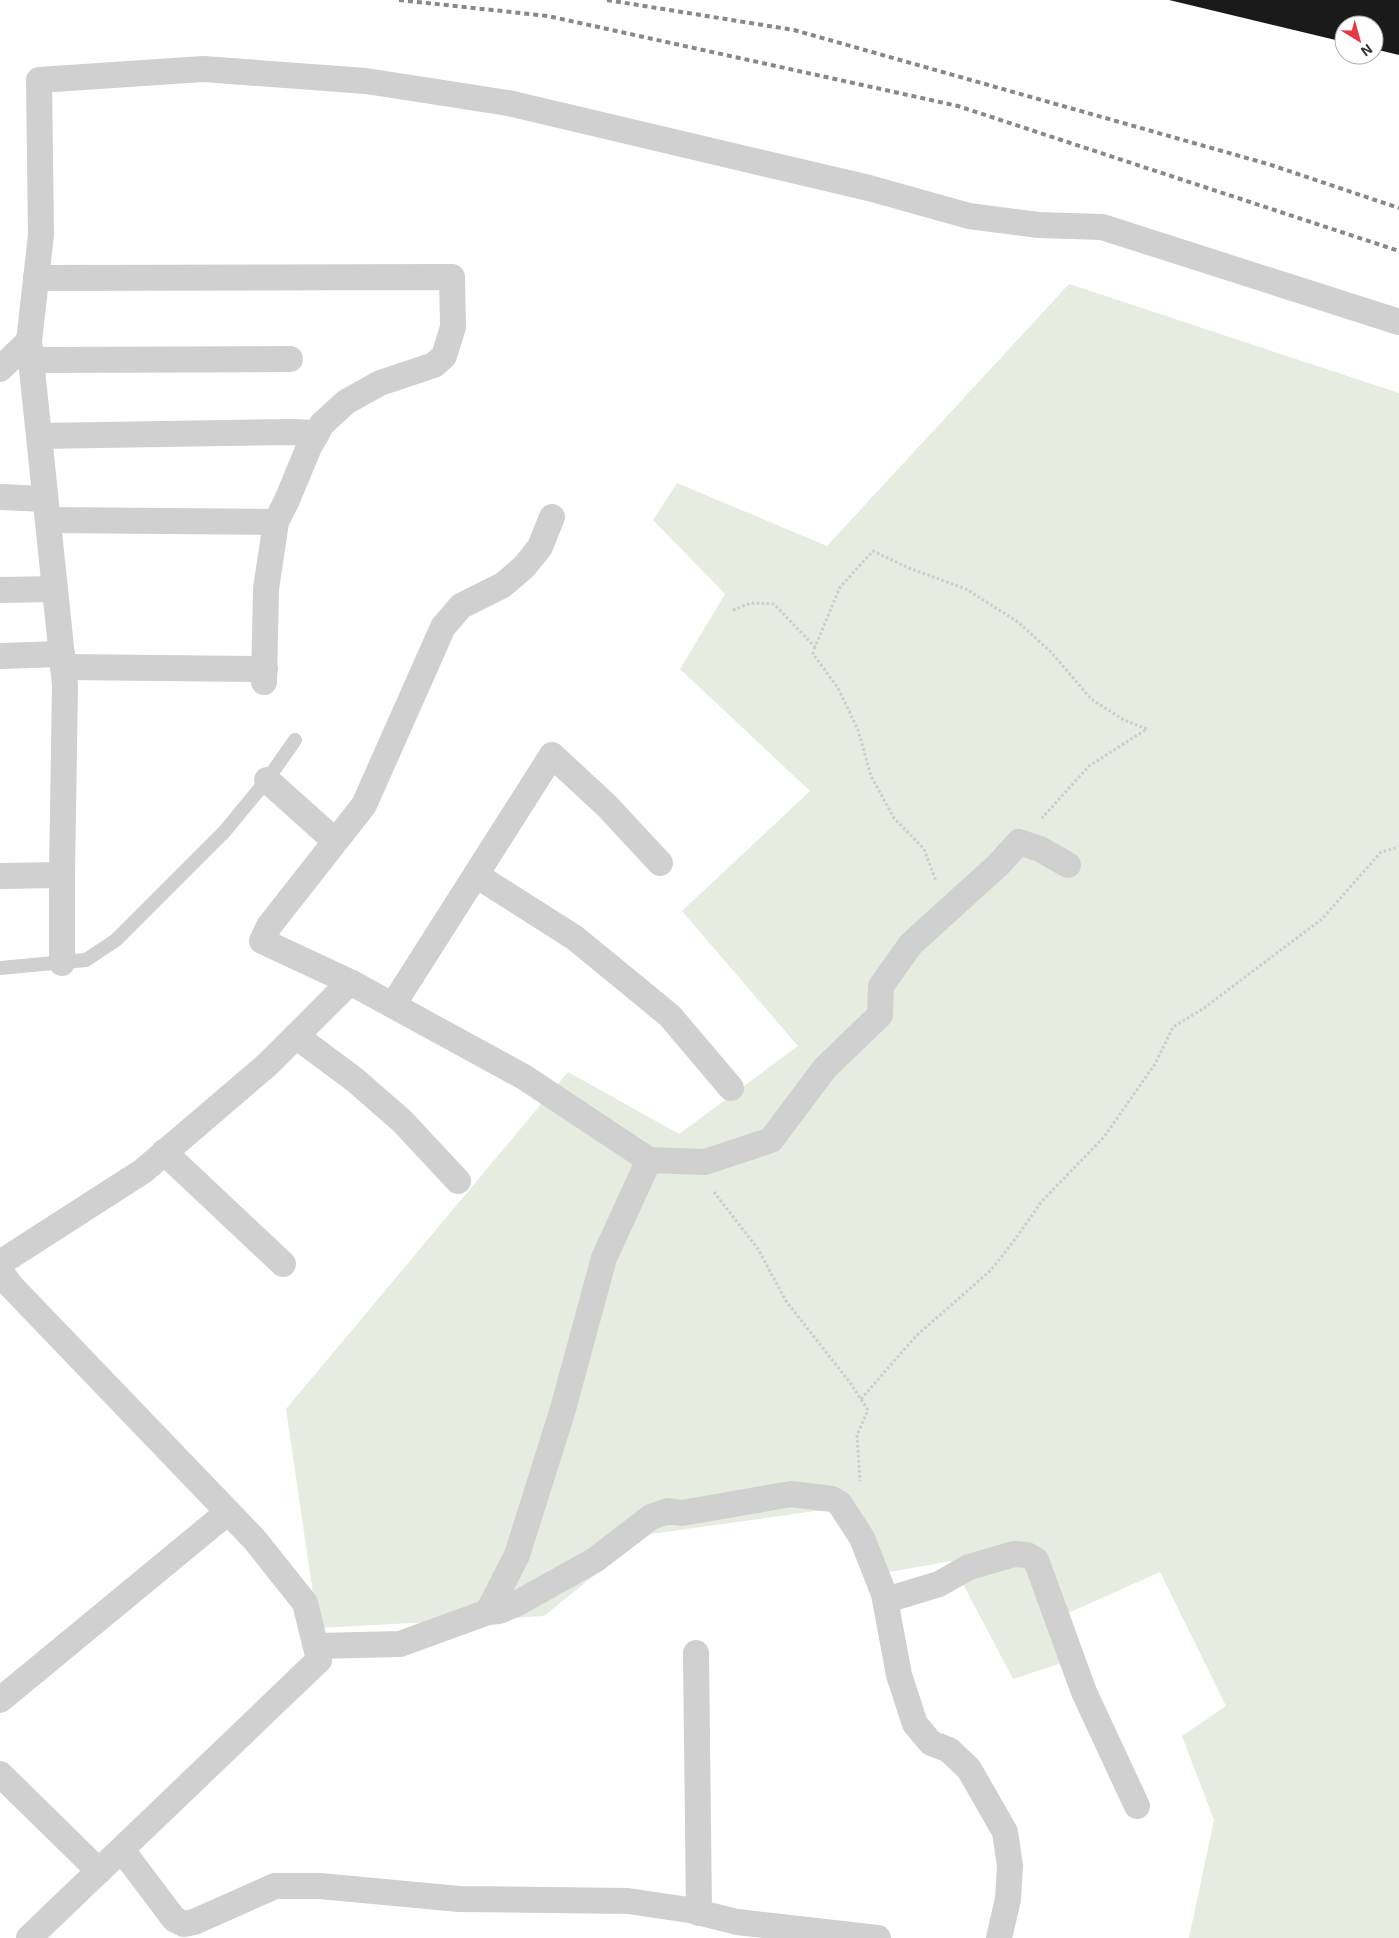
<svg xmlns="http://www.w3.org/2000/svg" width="1399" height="1938" font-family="'Exo 2',sans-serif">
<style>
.green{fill:#e6ecdf}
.building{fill:#1a1a1a}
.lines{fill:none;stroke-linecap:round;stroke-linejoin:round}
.path{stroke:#cdcdcd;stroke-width:3;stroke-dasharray:2.5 2.5;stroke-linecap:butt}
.service{stroke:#d0d0d0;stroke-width:14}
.minor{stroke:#d0d0d0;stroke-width:26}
.rail{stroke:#888;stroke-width:4;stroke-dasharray:5 4;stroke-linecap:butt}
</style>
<rect width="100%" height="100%" fill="#fff"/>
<path class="green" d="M 1069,284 L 1399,393 L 1399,1938 L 1189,1938 L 1214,1820 L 1182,1736 L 1226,1706 L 1160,1572 L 1066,1614 L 1062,1663 L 1013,1679 L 951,1561 L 879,1574 L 829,1509 L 644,1535 L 544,1616 L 318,1628 L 286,1409 L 568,1072 L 679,1134 L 798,1046 L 682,911 L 810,791 L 680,669 L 725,594 L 653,520 L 677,483 L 827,546 Z"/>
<path class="building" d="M 1169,0 L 1399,0 L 1399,55 L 1374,49 L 1374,25 L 1344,25 L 1344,42 Z"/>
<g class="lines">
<g class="path">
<path d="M 733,610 L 751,603 L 774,604 L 815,647 L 840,587 L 873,551 L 909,568 L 966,589 L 1018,622 L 1052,653 L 1091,699 L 1124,720 L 1147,729 L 1089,766 L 1042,818"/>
<path d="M 815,647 L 813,654 L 838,688 L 858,730 L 871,776 L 894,818 L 924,849 L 936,881"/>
<path d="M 714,1192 L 758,1249 L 786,1301 L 851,1384 L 868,1410 L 857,1435 L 860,1481"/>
<path d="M 861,1399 L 916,1336 L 991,1270 L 1016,1238 L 1042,1201 L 1104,1137 L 1155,1064 L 1173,1027 L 1204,1008 L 1322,919 L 1381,852 L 1399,847"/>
</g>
<path class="service" d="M 0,968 L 86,960 L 116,940 L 225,831 L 267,780 L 295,740"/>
<g class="minor">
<path d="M 36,278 L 452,277 L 453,327 L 444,356 L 434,365 L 380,383 L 346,402 L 322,424 L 309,447 L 287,500 L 276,522 L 266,589 L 264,682"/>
<path d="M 31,360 L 290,359"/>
<path d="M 0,369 L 29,341"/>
<path d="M 39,436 L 292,432 L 317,433"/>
<path d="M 0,497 L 45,499"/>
<path d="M 48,520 L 276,522"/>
<path d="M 0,590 L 55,589"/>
<path d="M 0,656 L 62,654"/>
<path d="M 63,667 L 265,669"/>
<path d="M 267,780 L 335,841"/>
<path d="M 476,875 L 575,938 L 636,988 L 670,1016 L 731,1088"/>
<path d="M 0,876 L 62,875"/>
<path d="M 62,963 L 62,875 L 65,685 L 29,341 L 41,235 L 39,80 L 203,69 L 366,81 L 508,103 L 869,188 L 969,216 L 1039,225 L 1102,227 L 1399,322"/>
<path d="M 350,982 L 524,1077 L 649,1160"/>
<path d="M 393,1005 L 552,755 L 607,806 L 660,863"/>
<path d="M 296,1036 L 355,1080 L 402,1121 L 458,1181"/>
<path d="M 164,1152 L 283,1264"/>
<path d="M 0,1263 L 143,1171 L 268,1064 L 350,982 L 262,941 L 269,926 L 364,805 L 443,627 L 461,606 L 503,585 L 524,567 L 540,547 L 552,517"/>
<path d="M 0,1271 L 11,1286 L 255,1540 L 305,1603 L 319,1660 L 29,1938"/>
<path d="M 884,1594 L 899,1675 L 915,1724 L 931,1743 L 949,1750 L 969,1769 L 1005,1832 L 1010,1866 L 1008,1899 L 999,1938"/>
<path d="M 488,1612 L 499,1611 L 516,1604 L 595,1560 L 651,1517 L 668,1511 L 682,1513 L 791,1494 L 832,1499 L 840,1504 L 862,1538 L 884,1594 L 893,1598 L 939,1584 L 969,1567 L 1014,1554 L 1027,1555 L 1036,1560 L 1084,1692 L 1137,1806"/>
<path d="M 316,1646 L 400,1644 L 488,1612 L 517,1555 L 563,1409 L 604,1258 L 649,1160 L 705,1162 L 771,1140 L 825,1068 L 880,1015 L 881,986 L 911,944 L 998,865 L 1019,842 L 1040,849 L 1068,865"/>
<path d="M 696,1653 L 699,1913"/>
<path d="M 0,1700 L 228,1512"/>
<path d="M 0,1774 L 99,1871"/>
<path d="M 122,1850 L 174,1919 L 184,1924 L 194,1922 L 275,1886 L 320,1886 L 459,1899 L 628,1901 L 689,1910 L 737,1922 L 878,1938"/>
</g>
<g class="rail">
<path d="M 399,0 L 548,16 L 958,106 L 1399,251"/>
<path d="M 607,0 L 794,30 L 1268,164 L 1399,208"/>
</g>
</g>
<g transform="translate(1359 40) rotate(143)"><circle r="24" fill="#ffffff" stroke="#adadad"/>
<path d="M0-4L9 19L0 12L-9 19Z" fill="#e63946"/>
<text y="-8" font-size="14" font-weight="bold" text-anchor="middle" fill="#333333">N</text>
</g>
</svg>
